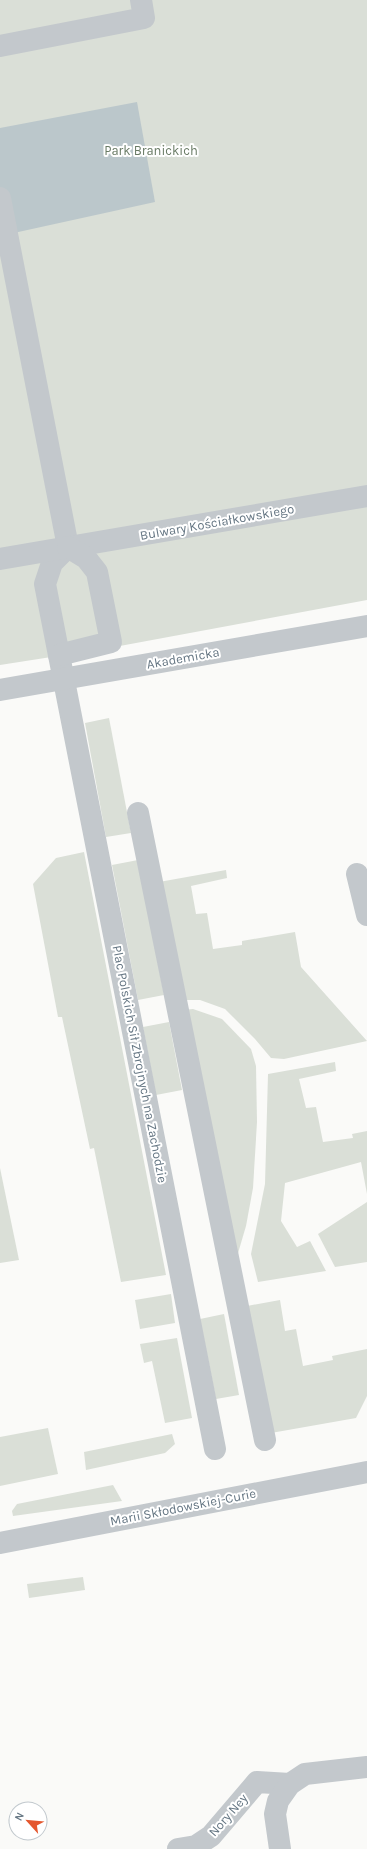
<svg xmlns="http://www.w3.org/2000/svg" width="367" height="1849" font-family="Karla,sans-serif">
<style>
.green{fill:#dadfd7}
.water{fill:#bbc7cb}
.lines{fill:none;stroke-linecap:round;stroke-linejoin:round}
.minor{stroke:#c3c8cc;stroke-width:22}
.labels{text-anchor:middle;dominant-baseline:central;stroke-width:4;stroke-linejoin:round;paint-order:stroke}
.park-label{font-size:13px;fill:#687a64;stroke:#fff}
.street-label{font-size:13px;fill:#657683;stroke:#fff}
</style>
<rect width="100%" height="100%" fill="#fafaf8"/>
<g class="green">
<path d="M 0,0 L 367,0 L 367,600 L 109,648 L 0,665 Z"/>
<path d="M 109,718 L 131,833 L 106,837 L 85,723 Z"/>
<path d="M 84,852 L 166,1275 L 121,1282 L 94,1148 L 90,1149 L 62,1017 L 58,1017 L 33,884 L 56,858 Z"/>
<path d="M 138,860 L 164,995 L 138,1000 L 112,865 Z"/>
<path d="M 226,870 L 227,878 L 191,886 L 196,914 L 207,913 L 213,949 L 242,945 L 242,941 L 295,932 L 301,967 L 367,1041 L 284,1059 L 271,1058 L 255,1039 L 225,1009 L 200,1000 L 182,1000 L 159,882 Z"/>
<path d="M 193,1009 L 222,1019 L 251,1049 L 256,1066 L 257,1122 L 253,1188 L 246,1226 L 236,1260 L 183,1010 Z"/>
<path d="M 169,1022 L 182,1090 L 156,1095 L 143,1027 Z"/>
<path d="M 335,1062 L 336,1071 L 299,1079 L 306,1108 L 316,1107 L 323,1142 L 353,1138 L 352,1134 L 367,1131 L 367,1194 L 361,1162 L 285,1183 L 281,1221 L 297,1247 L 310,1241 L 326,1271 L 258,1282 L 251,1254 L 265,1184 L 268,1074 Z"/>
<path d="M 0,1168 L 19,1260 L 0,1263 Z"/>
<path d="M 367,1202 L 367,1262 L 335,1267 L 318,1234 Z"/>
<path d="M 171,1294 L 175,1323 L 140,1329 L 135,1300 Z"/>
<path d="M 280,1300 L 285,1331 L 296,1329 L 303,1366 L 333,1360 L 332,1356 L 367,1349 L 367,1396 L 356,1418 L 271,1433 L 247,1306 Z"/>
<path d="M 224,1314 L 239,1395 L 216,1399 L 200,1319 Z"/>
<path d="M 177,1338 L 192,1418 L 165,1423 L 152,1361 L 144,1363 L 140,1344 Z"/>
<path d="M 48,1428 L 58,1474 L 0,1486 L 0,1437 Z"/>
<path d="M 172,1434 L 175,1444 L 165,1453 L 86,1470 L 84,1452 Z"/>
<path d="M 113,1485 L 122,1501 L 13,1516 L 12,1511 L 17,1504 Z"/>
<path d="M 83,1577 L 85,1590 L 29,1598 L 27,1584 Z"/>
</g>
<path class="water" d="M 137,102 L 155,202 L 0,236 L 0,128 Z"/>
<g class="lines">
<g class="minor">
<path d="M 0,46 L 144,18 L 141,0"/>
<path d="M 0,198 L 68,547"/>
<path d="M 68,547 L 52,563 L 45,584 L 215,1449"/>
<path d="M 0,559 L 367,496"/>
<path d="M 59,655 L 111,642 L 97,572 L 86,558 L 68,547"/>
<path d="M 0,690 L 367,626"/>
<path d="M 138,813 L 265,1440"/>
<path d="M 357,874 L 367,915"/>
<path d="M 0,1543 L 367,1472"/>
<path d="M 178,1849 L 196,1846 L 211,1836 L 257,1782 L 290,1784"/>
<path d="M 280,1849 L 275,1814 L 278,1801 L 290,1784 L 305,1774 L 367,1767"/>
</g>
</g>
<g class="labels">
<g class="park-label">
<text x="151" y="150">Park Branickich</text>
</g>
<g class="street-label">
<text transform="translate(217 522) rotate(-10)">Bulwary Kościałkowskiego</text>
<text transform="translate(183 658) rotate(-10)">Akademicka</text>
<text transform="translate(140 1064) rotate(79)">Plac Polskich Sił Zbrojnych na Zachodzie</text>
<text transform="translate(183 1507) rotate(-11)">Marii Skłodowskiej-Curie</text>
<text transform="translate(228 1815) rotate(-49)">Nory Ney</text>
</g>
</g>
<g transform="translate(28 1821) rotate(297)"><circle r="19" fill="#ffffff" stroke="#c1c8cd"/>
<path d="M0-3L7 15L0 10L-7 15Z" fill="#e4572e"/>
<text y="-6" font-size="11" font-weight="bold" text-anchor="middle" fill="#657683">N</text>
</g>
</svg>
